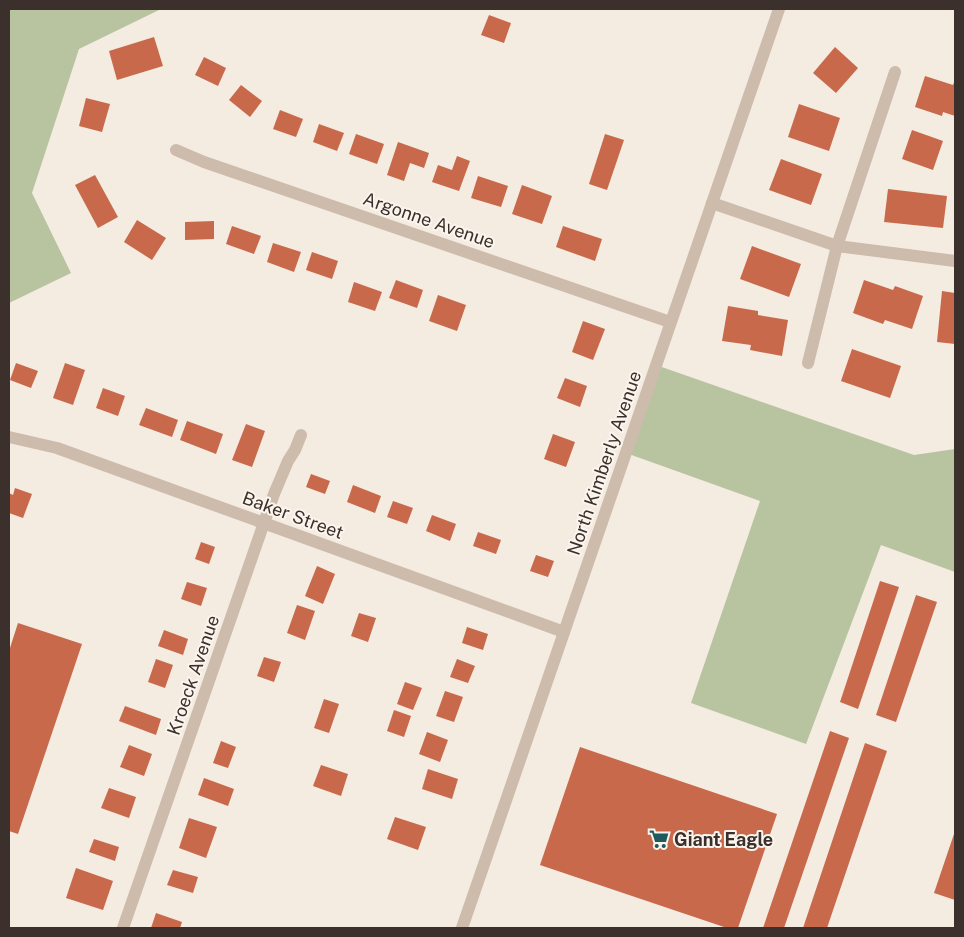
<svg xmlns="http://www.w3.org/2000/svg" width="964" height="937" font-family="'Public Sans',sans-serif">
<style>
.green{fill:#b8c4a0}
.building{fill:#c8694b}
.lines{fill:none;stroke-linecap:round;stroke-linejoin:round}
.minor{stroke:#cdbbac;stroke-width:12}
.labels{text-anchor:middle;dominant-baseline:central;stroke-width:4;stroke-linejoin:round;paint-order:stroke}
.street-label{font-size:18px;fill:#3b302b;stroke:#fbf5ee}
.poi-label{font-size:18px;font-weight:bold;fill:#3b302b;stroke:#fbf5ee;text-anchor:start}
</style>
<rect width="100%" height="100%" fill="#f4ebe1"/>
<g class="green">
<path d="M 9,9 L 161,9 L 79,49 L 32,193 L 71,273 L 9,303 Z"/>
<path d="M 656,365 L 914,455 L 955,449 L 955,572 L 881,545 L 806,744 L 691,703 L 760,501 L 626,453 Z"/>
</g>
<g class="building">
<path d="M 489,15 L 511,23 L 504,43 L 481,35 Z"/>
<path d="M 154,37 L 163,66 L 117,80 L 109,51 Z"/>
<path d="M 835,47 L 858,68 L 836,93 L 813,73 Z"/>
<path d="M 204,57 L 226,68 L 218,86 L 195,75 Z"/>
<path d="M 925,76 L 953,85 L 955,80 L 955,116 L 943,112 L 942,116 L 915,107 Z"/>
<path d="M 241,85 L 262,101 L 250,117 L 229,100 Z"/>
<path d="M 86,98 L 110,104 L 102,132 L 79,126 Z"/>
<path d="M 799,104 L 840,118 L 829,151 L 788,137 Z"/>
<path d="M 280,110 L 303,119 L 296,137 L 273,129 Z"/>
<path d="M 319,124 L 344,133 L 337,151 L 313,142 Z"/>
<path d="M 912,130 L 943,141 L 933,170 L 902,159 Z"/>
<path d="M 356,134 L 384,144 L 377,164 L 349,154 Z"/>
<path d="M 605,134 L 624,140 L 607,190 L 589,184 Z"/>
<path d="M 398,142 L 429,153 L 424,168 L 410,163 L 404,181 L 387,175 Z"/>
<path d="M 457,156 L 470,161 L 459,191 L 432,182 L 438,165 L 452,170 Z"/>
<path d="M 781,159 L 822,174 L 811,205 L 769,190 Z"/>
<path d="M 95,175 L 118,217 L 98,228 L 75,185 Z"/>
<path d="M 478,176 L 508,186 L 501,207 L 471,198 Z"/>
<path d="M 522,185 L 552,196 L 542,224 L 512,214 Z"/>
<path d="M 888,189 L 947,196 L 943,228 L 884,222 Z"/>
<path d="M 137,220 L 166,238 L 152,260 L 124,242 Z"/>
<path d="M 214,221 L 214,239 L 185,240 L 185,222 Z"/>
<path d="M 232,226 L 261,236 L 254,254 L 226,244 Z"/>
<path d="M 563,226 L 602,239 L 595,261 L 556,247 Z"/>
<path d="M 273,243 L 301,252 L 294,272 L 267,262 Z"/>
<path d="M 752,246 L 801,264 L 789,297 L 740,279 Z"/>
<path d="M 312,252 L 338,261 L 332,279 L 306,270 Z"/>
<path d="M 396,280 L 423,290 L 417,308 L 389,298 Z"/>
<path d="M 864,280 L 893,290 L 895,286 L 923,296 L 912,329 L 885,320 L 883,324 L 853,313 Z"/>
<path d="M 354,282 L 382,292 L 375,311 L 348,302 Z"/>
<path d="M 942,291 L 955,293 L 955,344 L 937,342 Z"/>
<path d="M 438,295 L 466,305 L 457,331 L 429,321 Z"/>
<path d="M 728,306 L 758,311 L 758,315 L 788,320 L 782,356 L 750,350 L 751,345 L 722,341 Z"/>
<path d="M 583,321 L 605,329 L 593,360 L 572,352 Z"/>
<path d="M 852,349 L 901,366 L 890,398 L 841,381 Z"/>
<path d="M 16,363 L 38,371 L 31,388 L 10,380 Z"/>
<path d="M 65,363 L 85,370 L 73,405 L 53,398 Z"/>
<path d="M 565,378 L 587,386 L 580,407 L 557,398 Z"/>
<path d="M 103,388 L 125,396 L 118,416 L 96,408 Z"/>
<path d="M 146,408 L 178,420 L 172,437 L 139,425 Z"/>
<path d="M 187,421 L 223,434 L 216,454 L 180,440 Z"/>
<path d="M 246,424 L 265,431 L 252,467 L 232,460 Z"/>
<path d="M 553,434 L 575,442 L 566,467 L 544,459 Z"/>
<path d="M 311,474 L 330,481 L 325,494 L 306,487 Z"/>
<path d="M 353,485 L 381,496 L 375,513 L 347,502 Z"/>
<path d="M 15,488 L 32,494 L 23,518 L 9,513 L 9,493 L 13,495 Z"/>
<path d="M 393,501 L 413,508 L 407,524 L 387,517 Z"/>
<path d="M 432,515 L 456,524 L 450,541 L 426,531 Z"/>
<path d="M 478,532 L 501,540 L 496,554 L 473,546 Z"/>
<path d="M 201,542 L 215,547 L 209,564 L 195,559 Z"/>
<path d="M 536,555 L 554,561 L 548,577 L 530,571 Z"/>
<path d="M 317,566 L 335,574 L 323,604 L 305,596 Z"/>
<path d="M 880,581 L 899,587 L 858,709 L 840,702 Z"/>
<path d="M 187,582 L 207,588 L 201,606 L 181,599 Z"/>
<path d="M 916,595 L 937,602 L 896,722 L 876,715 Z"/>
<path d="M 297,605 L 315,611 L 305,640 L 287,633 Z"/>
<path d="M 359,613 L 376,618 L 368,642 L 351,636 Z"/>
<path d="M 18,623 L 82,644 L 18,834 L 9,831 L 9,651 Z"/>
<path d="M 467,627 L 488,634 L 483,650 L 462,643 Z"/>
<path d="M 164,630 L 188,639 L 183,655 L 158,646 Z"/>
<path d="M 264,657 L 281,662 L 274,682 L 257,676 Z"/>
<path d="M 156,659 L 173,665 L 165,688 L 148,682 Z"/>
<path d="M 457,659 L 475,666 L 468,683 L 450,677 Z"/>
<path d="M 405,682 L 422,688 L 413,710 L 397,704 Z"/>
<path d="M 445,691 L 463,697 L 454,722 L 436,716 Z"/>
<path d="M 324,699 L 339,704 L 329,733 L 314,728 Z"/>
<path d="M 125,706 L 161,719 L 156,735 L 119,721 Z"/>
<path d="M 394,710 L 411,716 L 404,737 L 387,731 Z"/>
<path d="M 830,731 L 849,738 L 784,928 L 763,928 Z"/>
<path d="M 427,732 L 448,740 L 440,762 L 419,754 Z"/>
<path d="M 221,741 L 236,747 L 228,768 L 213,763 Z"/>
<path d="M 865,743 L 887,751 L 827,928 L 803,928 Z"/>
<path d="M 129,745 L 152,754 L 144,776 L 120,767 Z"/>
<path d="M 580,747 L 777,814 L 738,928 L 727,928 L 540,865 Z"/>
<path d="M 321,765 L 348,774 L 341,796 L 313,786 Z"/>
<path d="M 428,769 L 458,779 L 452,799 L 422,789 Z"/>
<path d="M 204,778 L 234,789 L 228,806 L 198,795 Z"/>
<path d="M 109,788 L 136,797 L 129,818 L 101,808 Z"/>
<path d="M 395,817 L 426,827 L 418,850 L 387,839 Z"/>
<path d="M 189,818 L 217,827 L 206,858 L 179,848 Z"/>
<path d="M 955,831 L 955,900 L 934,893 Z"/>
<path d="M 94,839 L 119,847 L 115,861 L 89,852 Z"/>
<path d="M 76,868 L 113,881 L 103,910 L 66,898 Z"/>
<path d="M 173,870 L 198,877 L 193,893 L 167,885 Z"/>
<path d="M 156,913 L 182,922 L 180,928 L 151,928 Z"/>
</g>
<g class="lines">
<g class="minor">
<path d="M 176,150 L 204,162 L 670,322"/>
<path d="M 712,203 L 837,246 L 955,261"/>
<path d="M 808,363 L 837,246 L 895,72"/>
<path d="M 9,437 L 57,448 L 564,632"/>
<path d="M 123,928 L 274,494 L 288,461 L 295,450 L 301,435"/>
<path d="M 462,928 L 779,9"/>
</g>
</g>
<defs>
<symbol id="supermarket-bare" viewBox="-9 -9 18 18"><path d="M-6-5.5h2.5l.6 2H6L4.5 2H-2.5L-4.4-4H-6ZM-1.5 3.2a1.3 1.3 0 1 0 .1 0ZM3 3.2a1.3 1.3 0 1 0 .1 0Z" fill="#1f5a5e" stroke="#fbf5ee" stroke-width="2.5" paint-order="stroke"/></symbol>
</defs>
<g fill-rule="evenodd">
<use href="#supermarket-bare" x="645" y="825" width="28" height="28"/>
</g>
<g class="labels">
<g class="street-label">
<text transform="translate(429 220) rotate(19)">Argonne Avenue</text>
<text transform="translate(604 463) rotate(-71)">North Kimberly Avenue</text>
<text transform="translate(293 515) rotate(20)">Baker Street</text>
<text transform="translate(193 675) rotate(-71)">Kroeck Avenue</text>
</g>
<g class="poi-label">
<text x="674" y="839">Giant Eagle</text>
</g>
</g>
<rect width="964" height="937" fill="none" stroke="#3b302b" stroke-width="20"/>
</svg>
